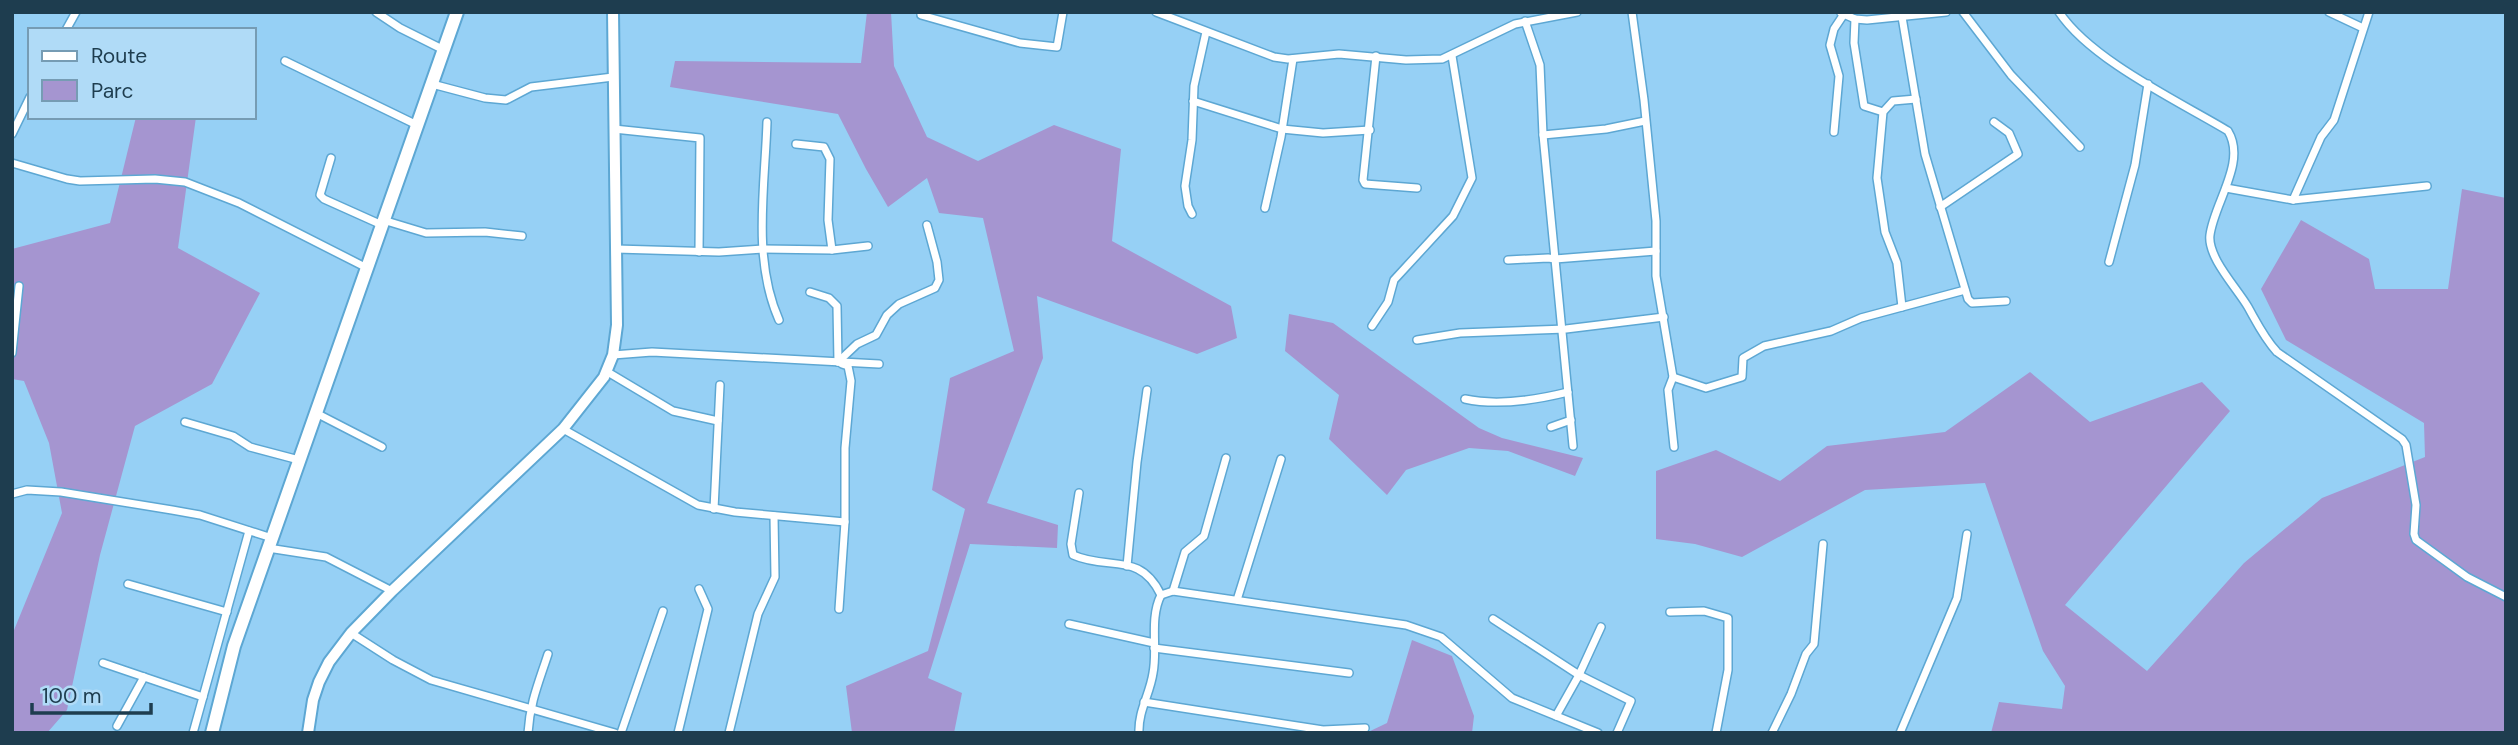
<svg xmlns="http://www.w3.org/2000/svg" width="2518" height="745" font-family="'DM Sans',sans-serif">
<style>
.green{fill:#a595d0}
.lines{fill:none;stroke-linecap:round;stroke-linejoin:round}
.minor-casing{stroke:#5da7d3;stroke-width:10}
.secondary-casing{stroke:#5da7d3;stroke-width:14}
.trunk-casing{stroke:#5da7d3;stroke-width:16}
.minor{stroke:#fff;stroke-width:7}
.secondary{stroke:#fff;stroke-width:10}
.trunk{stroke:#fff;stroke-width:12}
</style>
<rect width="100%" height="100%" fill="#96d0f5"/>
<g class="green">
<path d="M 867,12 L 891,12 L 894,66 L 927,137 L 978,161 L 1054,125 L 1121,149 L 1112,241 L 1231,306 L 1237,338 L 1197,354 L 1037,296 L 1043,358 L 987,503 L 1058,525 L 1057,548 L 970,544 L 928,678 L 962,693 L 954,733 L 852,733 L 846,686 L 928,651 L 965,509 L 932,490 L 950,378 L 1014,351 L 983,218 L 939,213 L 927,178 L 888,207 L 866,169 L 838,114 L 670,87 L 675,61 L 861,63 Z"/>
<path d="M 136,117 L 196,117 L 178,248 L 260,293 L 212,384 L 135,426 L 100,555 L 67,710 L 47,733 L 12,733 L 12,635 L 62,513 L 49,443 L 24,381 L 12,379 L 12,249 L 110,223 Z"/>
<path d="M 2462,189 L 2506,198 L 2506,733 L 1991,733 L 1999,702 L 2062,709 L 2065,686 L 2043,651 L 1985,483 L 1865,490 L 1742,557 L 1695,544 L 1656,539 L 1656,471 L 1716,450 L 1780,481 L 1827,446 L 1945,432 L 2030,372 L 2090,422 L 2202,382 L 2230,411 L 2065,605 L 2147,671 L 2244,563 L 2322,498 L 2425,457 L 2424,423 L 2286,340 L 2261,289 L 2301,220 L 2369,259 L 2375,289 L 2448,289 Z"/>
<path d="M 1289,314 L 1333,323 L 1479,428 L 1502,438 L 1583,458 L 1575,476 L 1508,451 L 1469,448 L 1406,470 L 1387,495 L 1329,439 L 1339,395 L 1285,351 Z"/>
<path d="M 1412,640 L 1452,656 L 1474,716 L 1472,733 L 1366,733 L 1387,723 Z"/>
</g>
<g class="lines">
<defs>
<g id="minor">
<path d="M 376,12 L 400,28 L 444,50"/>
<path d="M 921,12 L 921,15 L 1020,43 L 1057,47 L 1063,12"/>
<path d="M 1156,12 L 1274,57 L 1288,59 L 1339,54 L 1406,60 L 1442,59 L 1515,24 L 1577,12"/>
<path d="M 1632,12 L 1644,100 L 1656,221 L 1656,276 L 1673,377 L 1668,390 L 1674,447"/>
<path d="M 1963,12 L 2011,75 L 2080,147"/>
<path d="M 2059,12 C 2091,60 2178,101 2228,131 C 2247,162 2214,203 2210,235 C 2207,257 2237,288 2248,307 C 2257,323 2264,338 2277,352 L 2402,439 L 2406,445 L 2416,505 L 2414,534 L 2416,540 L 2467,577 L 2506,597"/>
<path d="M 2329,12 L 2363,28"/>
<path d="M 1841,13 L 1855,19 L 1867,20 L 1946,12"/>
<path d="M 1902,17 L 1925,154 L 1968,299 L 1972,303 L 2006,301"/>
<path d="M 1855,19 L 1854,43 L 1864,106 L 1883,112"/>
<path d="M 66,30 L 76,12"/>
<path d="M 1376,56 L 1363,180 L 1365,184 L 1417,188"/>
<path d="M 285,61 L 417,125"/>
<path d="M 432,84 L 485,98 L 506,100 L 531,87 L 613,77"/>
<path d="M 1193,101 L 1282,129 L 1323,133 L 1370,130"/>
<path d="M 767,122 C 765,187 752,259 779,320"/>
<path d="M 614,129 L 700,138 L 699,252"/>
<path d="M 1834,132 L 1839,76 L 1830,45 L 1834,29 L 1844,14"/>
<path d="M 12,134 L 30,97"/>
<path d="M 1543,135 L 1606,129 L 1645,121"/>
<path d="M 796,144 L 824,147 L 830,159 L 828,220 L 832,250"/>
<path d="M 331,158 L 320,195 L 324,199 L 382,225"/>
<path d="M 12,163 L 67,179 L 80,181 L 155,179 L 185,182 L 239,203 L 367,268"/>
<path d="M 2226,188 L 2293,200 L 2427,186"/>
<path d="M 2293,200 L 2321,137 L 2334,120 L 2369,12"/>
<path d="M 1940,207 L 2018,154 L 2009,133 L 1994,122"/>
<path d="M 1265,208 L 1281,137 L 1293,59"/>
<path d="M 1192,214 L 1188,206 L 1185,186 L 1192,140 L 1194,86 L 1206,32"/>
<path d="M 383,220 L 426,233 L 485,232 L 522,236"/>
<path d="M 616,249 L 719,252 L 763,249 L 832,250 L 868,246"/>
<path d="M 1508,260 L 1548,258 L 1555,259 L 1543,135 L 1540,65 L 1525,21"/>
<path d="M 2109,262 L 2135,165 L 2148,84"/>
<path d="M 810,292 L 829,298 L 837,306 L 838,362"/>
<path d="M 1902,307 L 1897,263 L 1885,232 L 1877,178 L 1883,112 L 1893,101 L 1916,99"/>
<path d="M 1372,326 L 1388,302 L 1394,280 L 1453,216 L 1472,178 L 1452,56"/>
<path d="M 1417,340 L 1460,333 L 1566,329 L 1664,317"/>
<path d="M 12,353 L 19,286"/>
<path d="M 613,355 L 652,352 L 879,364"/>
<path d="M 838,362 L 857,344 L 876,335 L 887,315 L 899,304 L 935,288 L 939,280 L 937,262 L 927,225"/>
<path d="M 606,371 L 673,411 L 718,421"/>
<path d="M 1673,377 L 1706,388 L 1742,377 L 1743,358 L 1764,346 L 1831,331 L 1861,318 L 1965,290"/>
<path d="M 1465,399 C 1497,406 1536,400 1568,392"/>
<path d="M 316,413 L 382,447"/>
<path d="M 185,422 L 233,436 L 250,447 L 299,460"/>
<path d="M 1551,427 L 1571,420"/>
<path d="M 563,429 L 698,505 L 735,512 L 845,522"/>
<path d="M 1573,446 L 1555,259 L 1656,251"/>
<path d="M 1079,493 L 1071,544 L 1073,555 C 1109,571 1140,551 1161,595 C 1149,619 1158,648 1153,673 C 1150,694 1138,711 1139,733"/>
<path d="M 12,494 L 27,490 L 61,492 L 172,510 L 200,515 L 272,538"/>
<path d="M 714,509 L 720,385"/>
<path d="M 268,548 L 326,557 L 392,591"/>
<path d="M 1127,566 L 1137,462 L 1147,390"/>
<path d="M 128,584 L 227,612"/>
<path d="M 1173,591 L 1185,552 L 1204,536 L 1226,458"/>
<path d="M 1161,595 L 1173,591 L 1406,625 L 1441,637 L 1512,698 L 1598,733"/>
<path d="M 1237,600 L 1281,459"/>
<path d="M 839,609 L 845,522 L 845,448 L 851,381 L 848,366 L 842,364"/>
<path d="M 1670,612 L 1704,611 L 1728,618 L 1728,670 L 1716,733"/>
<path d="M 1493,619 L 1579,675 L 1601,627"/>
<path d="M 1069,624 L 1154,643"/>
<path d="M 351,633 L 393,660 L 431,680 L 615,733"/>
<path d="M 1154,648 L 1349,673"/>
<path d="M 103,663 L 203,697"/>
<path d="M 1144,702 L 1323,730 L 1365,728"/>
<path d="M 1556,716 L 1579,675 L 1631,701 L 1617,733"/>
<path d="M 117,726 L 144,677"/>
<path d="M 193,733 L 249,531"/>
<path d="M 528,733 C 530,702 539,682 548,654"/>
<path d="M 621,733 L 663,611"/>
<path d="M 678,733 L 708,609 L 699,589"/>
<path d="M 729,733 L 758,614 L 775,577 L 774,516"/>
<path d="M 1772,733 L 1791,694 L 1806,654 L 1814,644 L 1823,544"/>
<path d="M 1900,733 L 1957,598 L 1967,534"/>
</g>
<path id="secondary" d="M 308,733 L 313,700 L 319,682 L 329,662 L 351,633 L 392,591 L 563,429 L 604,377 L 613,355 L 617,325 L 613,12"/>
<path id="trunk" d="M 212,733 L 234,646 L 457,12"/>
</defs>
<use href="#minor" class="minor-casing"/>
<use href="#secondary" class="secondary-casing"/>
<use href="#trunk" class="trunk-casing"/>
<use href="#minor" class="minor"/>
<use href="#secondary" class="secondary"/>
<use href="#trunk" class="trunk"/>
</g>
<rect width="2518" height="745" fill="none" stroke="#1e3d4f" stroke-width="28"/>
<rect x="28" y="28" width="228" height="91" fill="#b0dbf7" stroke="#769cb4" stroke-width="2"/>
<rect x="42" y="51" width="35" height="10" fill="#ffffff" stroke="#769cb4" stroke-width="2"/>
<text x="91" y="63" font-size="21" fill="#1e3d4f">Route</text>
<rect x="42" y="80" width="35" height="21" fill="#a595d0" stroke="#769cb4" stroke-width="2"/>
<text x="91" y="98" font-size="21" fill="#1e3d4f">Parc</text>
<path d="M32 703v10h119v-10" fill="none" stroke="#1e3d4f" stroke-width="3.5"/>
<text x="42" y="703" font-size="21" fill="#1e3d4f" stroke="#b0dbf7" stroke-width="5" paint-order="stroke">100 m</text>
</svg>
